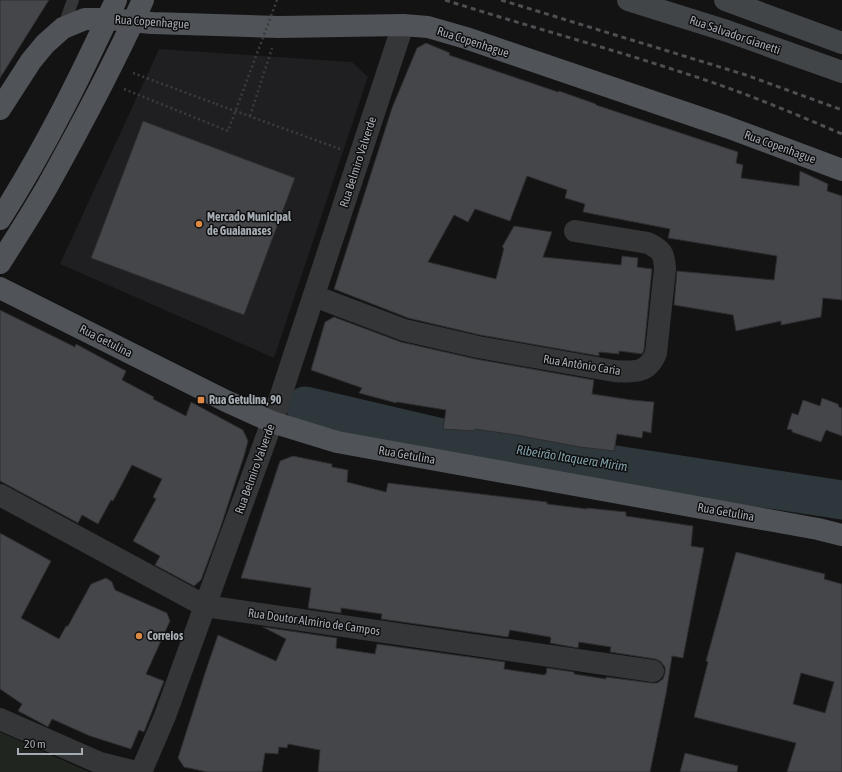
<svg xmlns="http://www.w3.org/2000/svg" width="842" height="772" font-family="'Asap Condensed',sans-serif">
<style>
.built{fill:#1f1f21}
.green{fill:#20261f}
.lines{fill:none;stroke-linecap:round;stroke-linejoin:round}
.river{stroke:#2e373b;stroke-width:39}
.building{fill:#454649;stroke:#2d2d30;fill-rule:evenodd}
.path{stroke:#3a3d3f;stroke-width:2.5;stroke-dasharray:2 3;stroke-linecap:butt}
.lane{stroke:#343638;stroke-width:12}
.street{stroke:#343638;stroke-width:22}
.secondary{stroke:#424548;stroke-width:22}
.primary{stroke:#505357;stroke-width:22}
.rail{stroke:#4d5053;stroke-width:3;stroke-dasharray:5 4;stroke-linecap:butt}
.path-bridge{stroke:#3a3d3f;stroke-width:2.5;stroke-dasharray:2 3;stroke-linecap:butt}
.primary-bridge{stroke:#505357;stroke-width:22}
.poi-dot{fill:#db8944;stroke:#0e0e0f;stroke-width:1.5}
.labels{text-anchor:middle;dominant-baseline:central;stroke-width:3;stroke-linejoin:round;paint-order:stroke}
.street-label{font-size:12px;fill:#a6acb3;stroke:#0e0e0f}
.poi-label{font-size:12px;font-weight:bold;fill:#a6acb3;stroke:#0e0e0f;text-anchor:start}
.water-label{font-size:13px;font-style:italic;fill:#819faa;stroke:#0e0e0f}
</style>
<rect width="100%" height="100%" fill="#131314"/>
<path class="built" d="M 159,49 L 352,62 L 368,77 L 274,358 L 60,264 Z"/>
<path class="green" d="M 0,732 L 89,772 L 0,772 Z"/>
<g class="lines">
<path class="river" d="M 305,406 L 446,439 L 842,500"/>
</g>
<g class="building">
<path d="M 0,0 L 49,0 L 0,78 Z"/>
<path d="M 426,43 L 450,53 L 449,55 L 558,92 L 559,91 L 596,104 L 596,105 L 738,152 L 736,163 L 743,165 L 741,178 L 799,186 L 800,171 L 828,184 L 827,191 L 842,196 L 842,300 L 823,298 L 821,317 L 781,325 L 781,321 L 736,331 L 733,315 L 674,305 L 677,271 L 774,280 L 777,256 L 668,238 L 670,229 L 583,212 L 585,204 L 565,198 L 567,190 L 527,176 L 510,221 L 475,209 L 468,222 L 454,215 L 428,262 L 496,279 L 504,248 L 502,247 L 514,226 L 552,232 L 543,257 L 621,265 L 622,256 L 638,258 L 637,267 L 652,269 L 644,350 L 642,354 L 619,351 L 619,354 L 599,352 L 599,356 L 480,335 L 408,318 L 334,289 L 392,108 L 417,48 Z"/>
<path d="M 143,121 L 295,178 L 244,315 L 91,258 Z"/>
<path d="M 0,310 L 75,347 L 76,344 L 126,371 L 122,380 L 154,397 L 153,399 L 186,416 L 191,402 L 243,430 L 248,441 L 244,456 L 219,532 L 201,580 L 194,586 L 155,565 L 160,556 L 133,541 L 156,499 L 153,497 L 162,479 L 132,465 L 113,501 L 111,500 L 98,524 L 82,515 L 78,523 L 0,481 Z"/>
<path d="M 334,317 L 401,342 L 476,359 L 594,380 L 592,394 L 632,400 L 654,402 L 651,433 L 643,431 L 642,438 L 617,434 L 614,451 L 580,447 L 516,435 L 475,429 L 474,431 L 443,429 L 446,410 L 397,402 L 396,403 L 359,393 L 362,388 L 311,370 L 325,322 Z"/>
<path d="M 822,398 L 838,404 L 839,407 L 842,408 L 842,436 L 826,430 L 821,442 L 792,432 L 792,430 L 787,429 L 792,413 L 798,415 L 803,400 L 820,406 Z"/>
<path d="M 293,456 L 332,464 L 332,467 L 348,470 L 347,482 L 386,492 L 388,483 L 547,502 L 547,504 L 587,509 L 587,508 L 626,512 L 626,516 L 693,526 L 691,546 L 704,548 L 683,658 L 672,656 L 666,694 L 650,772 L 318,772 L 320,750 L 288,744 L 287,748 L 279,747 L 278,754 L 265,753 L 262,772 L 207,772 L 184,767 L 178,758 L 206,670 L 218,635 L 276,661 L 286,639 L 263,627 L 337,638 L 336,648 L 375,654 L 377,644 L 505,662 L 504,669 L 544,675 L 546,674 L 547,668 L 574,672 L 574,674 L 606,679 L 606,677 L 652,683 L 657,683 L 663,679 L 665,673 L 665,667 L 660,661 L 655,659 L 610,652 L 611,647 L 579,642 L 578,648 L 550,643 L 551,638 L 550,637 L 510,630 L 508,637 L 381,619 L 382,614 L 341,608 L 341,613 L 308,608 L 311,588 L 241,578 L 280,461 Z"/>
<path d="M 0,533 L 51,561 L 21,618 L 59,639 L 66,626 L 68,626 L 91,584 L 106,578 L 112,582 L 115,590 L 167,613 L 170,621 L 146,674 L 164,681 L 144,732 L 139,730 L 131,749 L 90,736 L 52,719 L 48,727 L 41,723 L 18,711 L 22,704 L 0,689 Z"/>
<path d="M 736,552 L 825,574 L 824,579 L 842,584 L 842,772 L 787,772 L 796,743 L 694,717 L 708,662 L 706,661 ZM 801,673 L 834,682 L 825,713 L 793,704 Z"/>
<path d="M 685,753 L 738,766 L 737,772 L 680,772 Z"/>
</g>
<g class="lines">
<g class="path">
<path d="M 216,104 L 340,149"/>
<path d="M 250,116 L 272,48"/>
</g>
<path class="lane" d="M 63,28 L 73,0"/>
<g class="street">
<path d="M 314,296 L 404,330 L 478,347 L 614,371 C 633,372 648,374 656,353 L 665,269 C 664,253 662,250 648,243 L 575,231"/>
<path d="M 0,495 L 205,606 L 653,671"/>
<path d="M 0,719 L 100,763 L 136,772"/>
<path d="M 141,772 L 165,716 L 272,422 L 403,25"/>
</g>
<g class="secondary">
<path d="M 628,0 L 727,31 L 842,72"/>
<path d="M 725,0 L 842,43"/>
</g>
<g class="primary">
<path d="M 0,109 L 31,61 L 45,44 L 63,28 L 85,19 L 109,19 L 152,23 L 279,27 L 403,25 L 428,27 L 466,38 L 727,127 L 842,170"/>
<path d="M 0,288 L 226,401 L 272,422 L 337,442 L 818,529 L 842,535"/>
</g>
<g class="rail">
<path d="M 445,0 C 523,25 602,46 681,72 C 735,89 789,111 842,134"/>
<path d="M 501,0 L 746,75 L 842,110"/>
</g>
<g class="path-bridge">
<path d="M 133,73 L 216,104"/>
<path d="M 124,89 L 228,131 L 277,0"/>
</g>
<g class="primary-bridge">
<path d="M 0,219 C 45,149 81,75 116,0"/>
<path d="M 0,263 C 16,238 32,213 47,187 C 81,126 114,64 143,0"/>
</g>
</g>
<g class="poi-dot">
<circle cx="199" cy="224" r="4"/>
<rect x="197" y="396" width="8" height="8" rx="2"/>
<circle cx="139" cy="636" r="4"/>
</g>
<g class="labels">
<g class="street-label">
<text transform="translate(152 22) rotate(4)">Rua Copenhague</text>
<text transform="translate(735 35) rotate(19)">Rua Salvador Gianetti</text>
<text transform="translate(473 42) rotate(18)">Rua Copenhague</text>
<text transform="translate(780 147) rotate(20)">Rua Copenhague</text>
<text transform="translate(358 162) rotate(-72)">Rua Belmiro Valverde</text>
<text transform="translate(106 341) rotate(27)">Rua Getulina</text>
<text transform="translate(582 365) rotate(9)">Rua Antônio Caria</text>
<text transform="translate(407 455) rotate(10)">Rua Getulina</text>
<text transform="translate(255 469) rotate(-70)">Rua Belmiro Valverde</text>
<text transform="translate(726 512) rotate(10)">Rua Getulina</text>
<text transform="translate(314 622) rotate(8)">Rua Doutor Almírio de Campos</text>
</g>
<g class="poi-label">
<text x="207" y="217">Mercado Municipal<tspan x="207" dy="14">de Guaianases</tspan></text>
<text x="209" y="400">Rua Getulina, 90</text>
<text x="147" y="636">Correios</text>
</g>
<g class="water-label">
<text transform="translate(572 458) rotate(9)">Ribeirão Itaquera Mirim</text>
</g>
</g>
<path d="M18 748v6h64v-6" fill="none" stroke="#a6acb3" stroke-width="2"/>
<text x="24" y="748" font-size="12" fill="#a6acb3" stroke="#0e0e0f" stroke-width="3" paint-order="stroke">20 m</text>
</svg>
